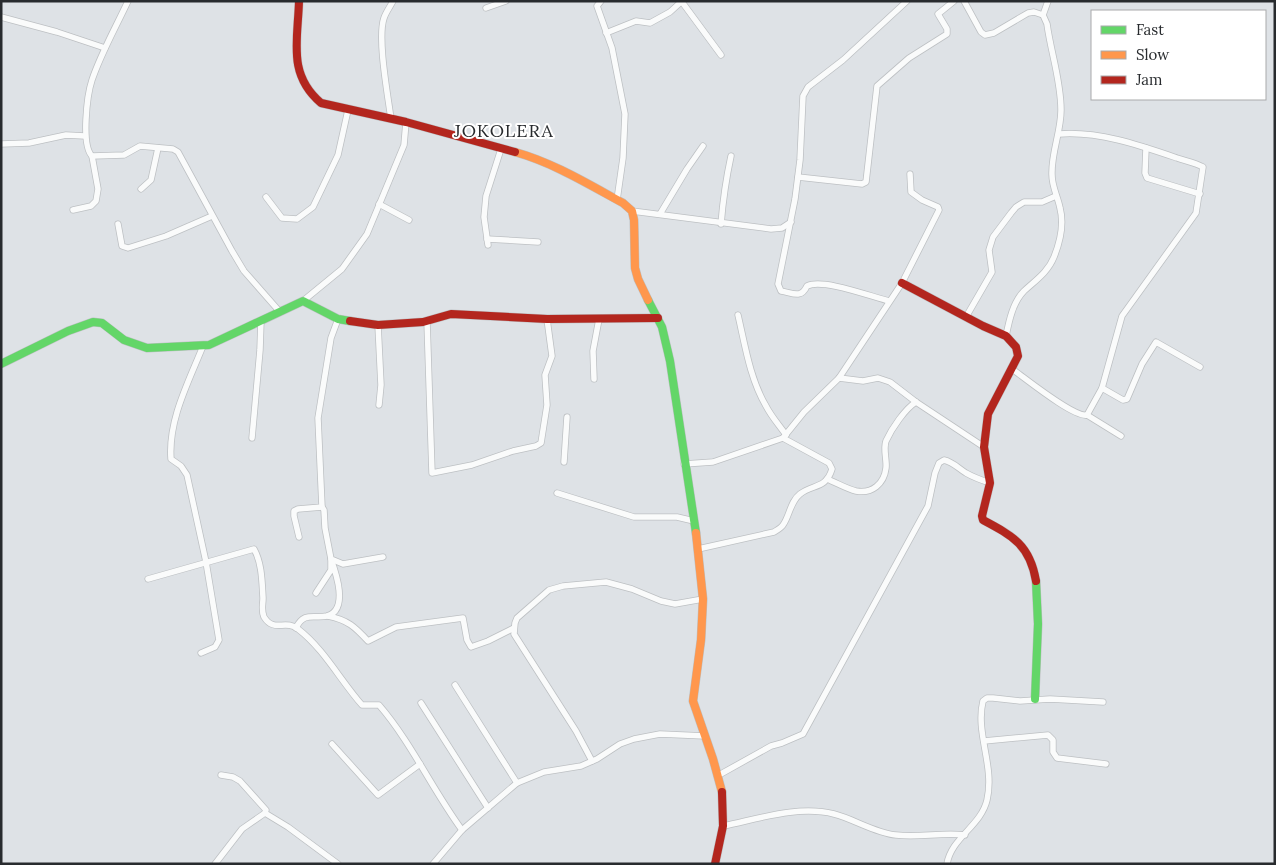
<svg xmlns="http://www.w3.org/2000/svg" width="1276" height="865" font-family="Lora,serif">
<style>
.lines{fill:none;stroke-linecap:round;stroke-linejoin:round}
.street-casing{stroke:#bdc0c3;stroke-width:7}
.fast-casing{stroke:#bdc0c3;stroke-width:9}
.slow-casing{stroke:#bdc0c3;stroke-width:9}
.jam-casing{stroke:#bdc0c3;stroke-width:9}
.street{stroke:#fafbfb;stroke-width:5.5}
.fast{stroke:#63d668;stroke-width:8}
.slow{stroke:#ff974d;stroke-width:8}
.jam{stroke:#b3261e;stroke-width:8}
.labels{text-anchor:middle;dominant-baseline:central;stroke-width:4;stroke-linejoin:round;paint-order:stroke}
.quarter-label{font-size:18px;letter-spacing:1px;fill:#282b2e;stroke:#fff}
</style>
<rect width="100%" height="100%" fill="#dee2e6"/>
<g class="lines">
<defs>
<g id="street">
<path d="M 128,1 C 116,27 101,53 92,80 C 87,95 81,145 92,156 L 124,155 L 140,146 L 173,149 L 178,152 L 232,251 L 244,271 L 280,312"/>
<path d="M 601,1 L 597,6 L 612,48 L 625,114 L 623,158 L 617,200"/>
<path d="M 964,1 L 981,32 L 985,35 L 994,33 L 1028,13 L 1034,12 L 1043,15 L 1047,24 C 1051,53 1061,81 1061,110 C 1061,132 1051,153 1052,175 C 1052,187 1058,197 1060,208 C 1064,223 1060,242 1054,257 C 1048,272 1036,280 1024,291 C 1013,302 1009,321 1006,336"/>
<path d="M 682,2 L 721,55"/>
<path d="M 486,8 L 506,1"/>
<path d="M 1043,15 L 1048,1"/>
<path d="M 1,17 L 57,32 L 105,48"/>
<path d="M 606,33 L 636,21 L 650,23 L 670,12 L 682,1"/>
<path d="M 391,119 C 388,96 377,38 384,18 C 386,12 390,7 393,1"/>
<path d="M 1059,134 C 1099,131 1139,145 1177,158 C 1186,161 1196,163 1203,167 L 1196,213 L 1122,316 L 1102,388 L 1087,415"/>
<path d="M 1,144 L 29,143 L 66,135 L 85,136"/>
<path d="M 1146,148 L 1145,173 L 1147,178 L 1200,194"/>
<path d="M 798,177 L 862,184 L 866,182 L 877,86 L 909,58 L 947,34 L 947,29 L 938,14 L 954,1"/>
<path d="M 141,189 L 151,180 L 158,148"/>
<path d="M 266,197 L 282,218 L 297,219 L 313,207 L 338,155 L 348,110"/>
<path d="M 379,204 L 409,220"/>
<path d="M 73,210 L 91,206 L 96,201 L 98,189 L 92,156"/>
<path d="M 632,211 L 771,229 L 782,228 L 791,222"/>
<path d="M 660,214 L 687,169 L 703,146"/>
<path d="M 118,224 L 122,246 L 128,248 L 166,236 L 212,216"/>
<path d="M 721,224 C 723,200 726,179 731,156"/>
<path d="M 487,239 L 538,242"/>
<path d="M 488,245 L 484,217 L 486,196 L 501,149"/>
<path d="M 303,301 L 342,269 L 367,234 L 404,145 L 406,122"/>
<path d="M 889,301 C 872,297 823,278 807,286 C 801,299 793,293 781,291 L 778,284 L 795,199 L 800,160 L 803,96 L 808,87 L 843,60 L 907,1"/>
<path d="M 738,315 C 745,345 750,379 766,406 C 771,416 779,425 786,435"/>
<path d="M 966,317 L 992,272 L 989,250 L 993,237 L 1011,213 L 1016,207 L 1024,202 L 1042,202 L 1056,196"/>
<path d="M 427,321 L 432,473 L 472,465 L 513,451 L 536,446 L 541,443 L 547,405 L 545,375 L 552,356 L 547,319"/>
<path d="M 378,325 L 381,385 L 379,405"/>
<path d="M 1012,369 C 1025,378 1074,418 1087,415 L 1121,436"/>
<path d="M 839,378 L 863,381 L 878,378 L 890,382 L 916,402 L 984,447"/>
<path d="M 594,379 L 593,351 L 599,319"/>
<path d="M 1102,388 L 1123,400 L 1127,399 L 1142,364 L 1156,342 L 1200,367"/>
<path d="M 252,438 L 260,350 L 261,321"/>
<path d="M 564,462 L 567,417"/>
<path d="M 684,464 L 713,462 L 783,438 L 804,412 L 839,378 L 902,283 L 939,210 L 938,207 L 922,200 L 911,192 L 910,174"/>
<path d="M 827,479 C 837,483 847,489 856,491 C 872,494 884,484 886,468 C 887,460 883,449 886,441 C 892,428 905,409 916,402"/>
<path d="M 557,493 L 634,517 L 677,517 L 694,521"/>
<path d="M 322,507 L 324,510 L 325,528 L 331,559 L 343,564 L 383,557"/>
<path d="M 299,537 L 294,516 L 294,511 L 298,509 L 322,507 L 318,418 L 331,338 L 338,319"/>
<path d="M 698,549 L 774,532 C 777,530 781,528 783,525 C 790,515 790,502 800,494 C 813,484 826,489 832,469 L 829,463 L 783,438"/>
<path d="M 148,579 L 254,549 C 262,563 262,582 263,598 C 263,605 261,610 264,617 C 274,633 285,619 298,629 C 324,649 340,680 362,705 L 379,705 C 411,742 432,789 462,830"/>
<path d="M 328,616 C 348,620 355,627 368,641 L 396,627 L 463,618 L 467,640 L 471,647 L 488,641 L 514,628"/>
<path d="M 296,628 C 304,611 314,619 327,616 C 349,610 336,573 331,559 L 331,570 L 316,593"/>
<path d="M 201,653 L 215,647 L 219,640 L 206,562 L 187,475 L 181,466 L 171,459 C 168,420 189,381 203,346"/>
<path d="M 455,685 L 517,783"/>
<path d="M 421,703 L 488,808"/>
<path d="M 984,741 L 1048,735 L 1053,740 L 1053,752 L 1057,758 L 1106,764"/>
<path d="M 332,744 L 378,795 L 420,764"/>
<path d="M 592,761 L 576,731 L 514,634 L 515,623 L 517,618 L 549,590 L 563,586 L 606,582 L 632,589 L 661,601 L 675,604 L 703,599"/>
<path d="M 719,775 L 771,746 L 782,743 L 803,734 L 928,506 L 935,473 L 939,463 L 944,460 C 953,462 958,468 966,473 C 973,477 981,480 990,483"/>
<path d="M 265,813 L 288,827 L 338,864"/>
<path d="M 723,826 C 758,819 798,805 834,814 C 854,819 875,833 896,835 C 919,838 942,832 965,835"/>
<path d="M 215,864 L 242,829 L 265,813 L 266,810 L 240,781 L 233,777 L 221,775"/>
<path d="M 433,864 L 462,830 L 517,783 L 544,772 L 581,766 L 597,759 L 620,744 L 634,739 L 660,734 L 705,736"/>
<path d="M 947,864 C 951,838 981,826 987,800 C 995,766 975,733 983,701 L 987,698 L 993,698 L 1020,701 L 1050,699 L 1103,702"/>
</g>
<g id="fast">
<path d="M 648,300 L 662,327 L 670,361 L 696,533"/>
<path d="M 1,364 L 68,331 L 93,322 L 102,323 L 124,340 L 147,348 L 209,345 L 303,301 L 338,319 L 350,321"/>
<path d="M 1035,699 L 1038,624 L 1036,581"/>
</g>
<g id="slow">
<path d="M 515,152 C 554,163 588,184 623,203 L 632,211 L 634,220 L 635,268 L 638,279 L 648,300"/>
<path d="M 696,533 L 703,599 L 701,640 L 693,701 L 713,759 L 722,792"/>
</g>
<g id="jam">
<path d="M 299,1 C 298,40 287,74 321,103 L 406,122 L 515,152"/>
<path d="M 902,283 L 983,326 L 1006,336 L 1016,347 L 1018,356 L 988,414 L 984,447 L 990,483 L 982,516 L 983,520 C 1013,536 1030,545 1036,581"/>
<path d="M 350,321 L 378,325 L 423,322 L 451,314 L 547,319 L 658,318"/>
<path d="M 715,864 L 723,826 L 722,792"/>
</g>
</defs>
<use href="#street" class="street-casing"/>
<use href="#fast" class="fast-casing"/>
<use href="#slow" class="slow-casing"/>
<use href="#jam" class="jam-casing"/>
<use href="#street" class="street"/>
<use href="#fast" class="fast"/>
<use href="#slow" class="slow"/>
<use href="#jam" class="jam"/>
</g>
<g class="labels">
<g class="quarter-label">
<text x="504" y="130">JOKOLERA</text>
</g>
</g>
<rect width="1276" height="865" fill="none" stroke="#282b2e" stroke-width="5"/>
<rect x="1091" y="10" width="175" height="90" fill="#ffffff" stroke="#a9aaab"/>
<rect x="1101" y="26" width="25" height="8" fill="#63d668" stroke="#a9aaab"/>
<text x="1136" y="35" font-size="15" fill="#282b2e">Fast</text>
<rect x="1101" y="51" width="25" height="8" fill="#ff974d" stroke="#a9aaab"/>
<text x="1136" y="60" font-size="15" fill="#282b2e">Slow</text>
<rect x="1101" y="76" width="25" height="8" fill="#b3261e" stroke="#a9aaab"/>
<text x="1136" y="85" font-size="15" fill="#282b2e">Jam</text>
</svg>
